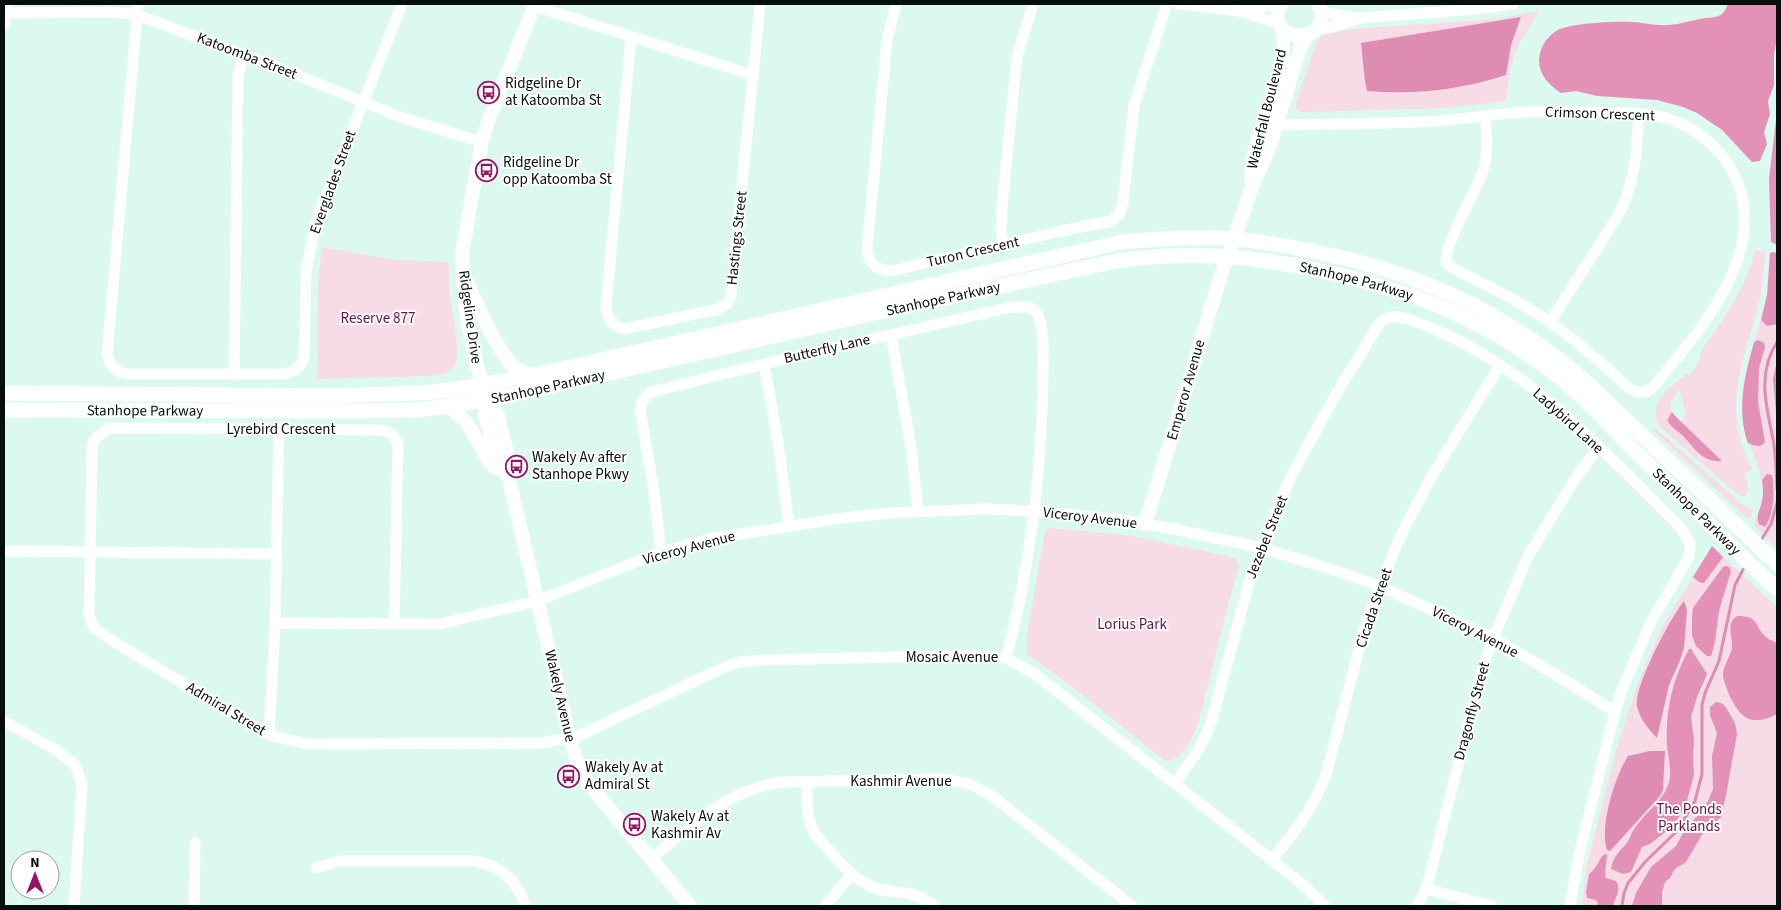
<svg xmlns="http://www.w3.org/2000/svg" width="1781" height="910" font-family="'Source Sans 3',sans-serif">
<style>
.green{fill:#f7dbe6;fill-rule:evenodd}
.forest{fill:#e491b7}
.water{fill:#de8cb2}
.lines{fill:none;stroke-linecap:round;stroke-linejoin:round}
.stream{stroke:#de8cb2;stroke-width:3}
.minor{stroke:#fff;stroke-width:11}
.tertiary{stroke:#fff;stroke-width:14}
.secondary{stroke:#fff;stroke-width:15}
.labels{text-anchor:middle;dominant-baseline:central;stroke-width:4;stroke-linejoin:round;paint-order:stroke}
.street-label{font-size:15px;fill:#060f0c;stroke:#fefffe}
.poi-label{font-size:15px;fill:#060f0c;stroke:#fefffe;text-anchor:start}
.park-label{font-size:15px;fill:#700e48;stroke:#fefffe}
</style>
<rect width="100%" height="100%" fill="#dcf9ef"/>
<g class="green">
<path d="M 1539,11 L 1517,48 L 1510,70 L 1506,101 L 1446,108 L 1302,112 L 1296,109 L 1296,103 L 1316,43 L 1322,35 L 1353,29 L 1497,19 Z"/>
<path d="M 322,247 L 396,260 L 449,262 C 449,270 449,278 449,286 C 450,299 461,355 456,364 C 450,374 441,375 429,376 L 317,379 L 318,282 Z"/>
<path d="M 1755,250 L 1765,252 C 1764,268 1763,286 1759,302 C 1749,344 1730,385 1738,429 C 1740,443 1746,456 1752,469 L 1744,474 C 1748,482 1750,490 1745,497 L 1737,494 L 1659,426 C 1647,403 1670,386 1687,374 L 1689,376 L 1700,360 C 1699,351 1707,343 1712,336 C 1730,310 1748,281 1755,250 ZM 1679,390 C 1682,400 1689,412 1682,422 C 1668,409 1667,405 1679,390 Z"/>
<path d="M 1773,252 L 1777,253 L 1777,548 L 1753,524 C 1779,479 1744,455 1742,410 C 1740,370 1760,334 1767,295 C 1769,281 1769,267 1770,253 Z"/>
<path d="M 1654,427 L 1744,506 L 1753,510 L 1749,520 L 1652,429 Z"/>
<path d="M 1051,528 L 1133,536 L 1235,558 L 1239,567 L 1230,597 L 1198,724 L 1190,741 L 1178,758 L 1165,761 L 1070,685 L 1027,654 L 1027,636 L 1045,531 Z"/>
<path d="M 1712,546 L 1777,607 L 1777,906 L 1582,906 L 1586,869 L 1617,747 L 1638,683 L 1662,627 Z"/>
</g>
<g class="forest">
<path d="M 1728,4 L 1777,4 L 1777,38 L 1774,54 L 1774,85 L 1768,101 L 1770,114 L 1764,132 L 1767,144 L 1760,161 L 1752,162 L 1722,130 L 1697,113 L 1683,107 L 1657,100 L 1597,96 L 1576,91 L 1561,93 C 1549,85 1539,75 1539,60 C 1540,47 1546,38 1556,31 C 1569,23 1616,21 1632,22 C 1641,22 1650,25 1659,25 C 1675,26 1685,22 1700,19 C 1715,16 1722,20 1728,4 Z"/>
<path d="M 1777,111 L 1777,245 L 1771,242 L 1769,179 Z"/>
<path d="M 1773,252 L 1777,253 L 1777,324 L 1767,326 L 1761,320 L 1767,295 L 1770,253 Z"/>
<path d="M 1758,340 L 1764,343 L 1765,347 L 1759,368 L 1758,402 L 1765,442 C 1761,448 1755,446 1748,443 C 1736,409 1745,375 1754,342 Z"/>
<path d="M 1777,361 L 1777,423 L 1773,379 Z"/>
<path d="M 1672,412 L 1674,415 L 1722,461 C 1702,463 1695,448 1683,436 C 1678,431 1672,428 1668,422 L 1668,419 Z"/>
<path d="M 1767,474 L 1772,475 C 1775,491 1774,514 1765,527 L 1759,524 C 1755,515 1761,509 1762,501 C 1764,493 1763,487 1762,480 Z"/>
<path d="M 1712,546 L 1723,557 L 1704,583 L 1699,582 L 1693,577 Z"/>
<path d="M 1726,566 L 1729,567 L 1731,571 C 1727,586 1721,601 1718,617 C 1716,632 1716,641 1711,656 L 1707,656 L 1696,646 L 1692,636 L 1692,616 L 1693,608 L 1698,601 L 1723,567 Z"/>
<path d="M 1737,616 C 1760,616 1753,625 1766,637 C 1769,640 1774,641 1777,643 L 1777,714 C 1750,728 1739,717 1728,692 C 1726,685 1723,681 1723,674 C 1724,664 1730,657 1732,648 C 1733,637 1725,624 1737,616 Z"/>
<path d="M 1689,649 L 1691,649 L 1707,674 L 1697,697 L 1691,717 L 1694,740 L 1693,755 L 1694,775 L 1686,804 L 1678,819 L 1664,833 L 1650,844 L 1642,847 L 1631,872 L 1623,874 L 1611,869 C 1614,856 1617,854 1626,844 C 1630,840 1631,832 1635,828 C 1645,812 1664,801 1669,782 C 1672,770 1668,757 1667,745 C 1665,711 1673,678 1689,649 Z"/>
<path d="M 1716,702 L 1721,703 L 1725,706 L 1735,723 L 1737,734 L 1726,795 L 1721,817 L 1703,833 L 1686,862 L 1675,869 L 1670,878 L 1665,882 L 1662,892 L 1662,906 L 1632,906 L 1636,893 L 1651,867 L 1676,846 L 1682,835 L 1695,818 L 1701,814 L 1708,801 L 1713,789 L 1712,756 L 1717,733 L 1710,715 L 1710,707 Z"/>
<path d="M 1605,854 L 1607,855 L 1605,874 L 1606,878 L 1616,881 C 1622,890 1615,897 1613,906 L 1597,906 L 1598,903 L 1596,900 L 1587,898 L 1586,892 L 1589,874 C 1599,867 1598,858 1605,854 Z"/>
</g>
<g class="water">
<path d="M 1521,17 L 1511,45 L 1506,75 C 1460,90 1415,95 1367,91 L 1365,81 L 1361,43 Z"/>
<path d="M 1684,601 L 1687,610 L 1684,648 L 1679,663 L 1669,685 L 1657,738 C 1648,729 1640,719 1637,706 C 1634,686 1671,617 1684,601 Z"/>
<path d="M 1650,751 L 1665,751 L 1663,790 L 1660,796 L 1610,851 L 1607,850 C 1599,827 1615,776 1628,756 Z"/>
</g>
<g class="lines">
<g class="stream">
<path d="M 1777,342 C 1757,373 1766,405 1773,439 C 1776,455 1776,472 1777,489"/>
<path d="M 1760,542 L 1771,524 L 1777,503"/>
<path d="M 1622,906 L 1624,893 L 1628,883 L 1646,861 L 1677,831 L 1695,801 L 1702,774 L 1702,705 L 1705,693 L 1719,661 L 1735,585 L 1745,566"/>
</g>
<g class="minor">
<path d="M 138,4 L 107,354 C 110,366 114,371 126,374 L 283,374 C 294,372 301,368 304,357 L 306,270 L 316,222 L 402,4"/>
<path d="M 896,4 L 887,40 L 867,248 C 867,263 876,270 891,271 L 1061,231 L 1111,221 L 1119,214 L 1123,202 L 1134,105 L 1167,4"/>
<path d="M 1178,4 L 1239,11 L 1280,24"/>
<path d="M 534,6 L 753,75"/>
<path d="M 1321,10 L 1326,13 L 1358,18"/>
<path d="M 1239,11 L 1278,4"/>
<path d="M 4,13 L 112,12 L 137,15 L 277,67 L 403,118 L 482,142"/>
<path d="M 4,24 L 6,4"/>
<path d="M 1315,31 L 1346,23 L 1360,18 L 1478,9 L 1513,4"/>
<path d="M 631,38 L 606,306 C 607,318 612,326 624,329 L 719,309 L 727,304 L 731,296 L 760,4"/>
<path d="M 1277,125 C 1331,124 1386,124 1440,121 C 1463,119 1487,115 1511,113 C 1540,110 1569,112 1598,112 C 1618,113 1639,112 1658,116 C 1686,122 1709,138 1726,161 C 1781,242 1701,330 1651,389 C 1643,394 1637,393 1629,388 C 1603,365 1578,341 1550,322 C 1519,300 1485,286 1453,268 L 1446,262 C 1445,243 1475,193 1482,173 C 1489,154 1487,135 1485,116"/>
<path d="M 1003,245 L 1001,231 L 1002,207 L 1017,56 L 1033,4"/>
<path d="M 1550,322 L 1617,217 C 1635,186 1637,149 1639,114"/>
<path d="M 891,335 L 911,447 L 918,511"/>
<path d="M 764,364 L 778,442 L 789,526"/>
<path d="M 234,374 L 238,78 L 243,54"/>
<path d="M 4,551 L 276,554"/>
<path d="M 661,552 L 654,492 L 640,409 L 642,401 L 651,392 L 764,364 L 1007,308 C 1016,307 1030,304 1036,312 C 1045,324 1043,357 1043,372 C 1042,469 1031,564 1006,658"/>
<path d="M 275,623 L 439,624 L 537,601 L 661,552 L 710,539 L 836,519 L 889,513 L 985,509 L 1034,511 L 1116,519 L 1174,529 L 1262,548 L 1340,572 L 1379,586 L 1493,638 L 1553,673 L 1615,712"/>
<path d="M 394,624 L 398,443 L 392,434 L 382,430 L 108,428 L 94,440 L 92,445 L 89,613 L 93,627 L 111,640 L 269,735 L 307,744 L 542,743 L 578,736 L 727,666 L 740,662 L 766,660 L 978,655 L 1006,658 L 1035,674 L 1272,860 L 1303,885 L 1325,906"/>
<path d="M 4,721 L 56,750 L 75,765 L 82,783 L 74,906"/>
<path d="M 269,735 L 275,623 L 279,429"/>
<path d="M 807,782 C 807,800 806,818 815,834 C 831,852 849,877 872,887 C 897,896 910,887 934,906"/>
<path d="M 1175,783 C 1190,763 1204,744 1212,719 L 1252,572 L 1291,476 L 1336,394 L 1379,324 C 1392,310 1409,320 1424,325 C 1528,365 1603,452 1681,528 L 1690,543 L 1689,557 L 1651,622 L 1622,689 L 1615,712 L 1579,854 L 1570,906"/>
<path d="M 651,859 C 692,824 727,790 782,782 L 944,779 L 970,784 L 992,796 L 1132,906"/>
<path d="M 1272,860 C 1293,833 1315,807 1326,775 L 1365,626 L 1396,546 L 1409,519 L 1433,474 L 1500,365"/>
<path d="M 316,868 L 339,861 L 475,861 C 481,863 488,864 494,867 C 509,875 521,890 525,906"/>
<path d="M 1426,889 L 1492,906"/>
<path d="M 194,906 L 195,843"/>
<path d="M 825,906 L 852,874"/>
<path d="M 1417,906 L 1426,889 L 1430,875 L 1481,673 L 1493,638 L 1529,554 L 1574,481 L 1598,447"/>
</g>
<g class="tertiary">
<path d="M 1281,4 C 1260,47 1339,45 1318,4"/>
<path d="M 1251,180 C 1251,128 1290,83 1282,28"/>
<path d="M 467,282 C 476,302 501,362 520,371 C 525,374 530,374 535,375"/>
<path d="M 486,400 L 497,413 L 507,452 L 509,480 L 570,739 L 577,762 L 588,783 L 690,906"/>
<path d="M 449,406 L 466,422 L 491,464 L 495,468"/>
<path d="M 506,475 L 495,453 L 485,415 L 486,400 L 472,345 L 465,307 L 462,255 L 472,195 L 482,142 L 489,119 L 535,4"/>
<path d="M 1145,524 L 1220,278 L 1251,190 L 1271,143 L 1300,48 L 1307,35"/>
</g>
<g class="secondary">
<path d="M 4,393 L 326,396 L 393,394 L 433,392 L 463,388 L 535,375 L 1122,242 C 1159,239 1195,236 1232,239 C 1258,240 1285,246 1311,251 C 1417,272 1503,310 1585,381 L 1777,564"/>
<path id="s1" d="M 4,410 L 356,411 L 416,410 L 449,406 L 512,395 L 867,315 L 1116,261 C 1190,251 1253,255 1326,272 C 1412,291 1474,315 1546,367 C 1577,390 1604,419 1631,447 C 1672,487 1714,528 1755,569 L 1777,589"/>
</g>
</g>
<defs>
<symbol id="bus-ring" viewBox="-11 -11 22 22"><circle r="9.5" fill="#fefffe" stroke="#9a1264" stroke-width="1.5"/><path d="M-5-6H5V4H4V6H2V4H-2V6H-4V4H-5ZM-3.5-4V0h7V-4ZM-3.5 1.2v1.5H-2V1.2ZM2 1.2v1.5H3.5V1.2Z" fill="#9a1264"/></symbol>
</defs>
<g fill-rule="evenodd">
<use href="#bus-ring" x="476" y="80" width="25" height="25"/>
<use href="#bus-ring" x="474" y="158" width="25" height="25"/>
<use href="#bus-ring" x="504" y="454" width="25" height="25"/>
<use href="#bus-ring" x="556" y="764" width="25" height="25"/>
<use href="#bus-ring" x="622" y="812" width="25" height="25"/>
</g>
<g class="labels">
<g class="street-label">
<text transform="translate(247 56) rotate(21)">Katoomba Street</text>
<text transform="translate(1267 109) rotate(-76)">Waterfall Boulevard</text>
<text transform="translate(1600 114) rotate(2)">Crimson Crescent</text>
<text transform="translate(333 182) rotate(-70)">Everglades Street</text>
<text transform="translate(737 238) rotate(-84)">Hastings Street</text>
<text transform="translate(973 252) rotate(-13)">Turon Crescent</text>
<text stroke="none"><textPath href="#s1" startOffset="1371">Stanhope Parkway</textPath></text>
<text stroke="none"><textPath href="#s1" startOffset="951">Stanhope Parkway</textPath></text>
<text transform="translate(470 317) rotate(82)">Ridgeline Drive</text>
<text transform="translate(827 349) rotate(-13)">Butterfly Lane</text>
<text stroke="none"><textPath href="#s1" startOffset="546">Stanhope Parkway</textPath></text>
<text transform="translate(1186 390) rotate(-74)">Emperor Avenue</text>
<text stroke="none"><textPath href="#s1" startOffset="141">Stanhope Parkway</textPath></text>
<text transform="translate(1568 421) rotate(42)">Ladybird Lane</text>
<text x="281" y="429">Lyrebird Crescent</text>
<text stroke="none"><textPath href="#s1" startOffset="1790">Stanhope Parkway</textPath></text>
<text transform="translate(1090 518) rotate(7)">Viceroy Avenue</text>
<text transform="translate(1267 537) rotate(-68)">Jezebel Street</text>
<text transform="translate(689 548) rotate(-15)">Viceroy Avenue</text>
<text transform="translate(1374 608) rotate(-71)">Cicada Street</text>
<text transform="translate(1475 632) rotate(27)">Viceroy Avenue</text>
<text x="952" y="657">Mosaic Avenue</text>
<text transform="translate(560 696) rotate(77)">Wakely Avenue</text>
<text transform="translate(226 709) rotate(31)">Admiral Street</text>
<text transform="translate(1472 711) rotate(-75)">Dragonfly Street</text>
<text x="901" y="781">Kashmir Avenue</text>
</g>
<g class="poi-label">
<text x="505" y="83">Ridgeline Dr<tspan x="505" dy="17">at Katoomba St</tspan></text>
<text x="503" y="162">Ridgeline Dr<tspan x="503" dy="17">opp Katoomba St</tspan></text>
<text x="532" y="457">Wakely Av after<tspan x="532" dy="17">Stanhope Pkwy</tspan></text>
<text x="585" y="767">Wakely Av at<tspan x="585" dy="17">Admiral St</tspan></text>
<text x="651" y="816">Wakely Av at<tspan x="651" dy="17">Kashmir Av</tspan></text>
</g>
<g class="park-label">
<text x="378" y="318">Reserve 877</text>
<text x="1132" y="624">Lorius Park</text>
<text x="1689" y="809">The Ponds<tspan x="1689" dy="17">Parklands</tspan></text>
</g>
</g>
<rect width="1781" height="910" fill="none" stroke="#060f0c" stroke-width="10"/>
<g transform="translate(35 875)"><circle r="24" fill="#fefffe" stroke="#9b9f9d"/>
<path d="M0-4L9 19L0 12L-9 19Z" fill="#9a1264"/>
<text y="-8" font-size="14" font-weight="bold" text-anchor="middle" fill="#060f0c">N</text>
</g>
</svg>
